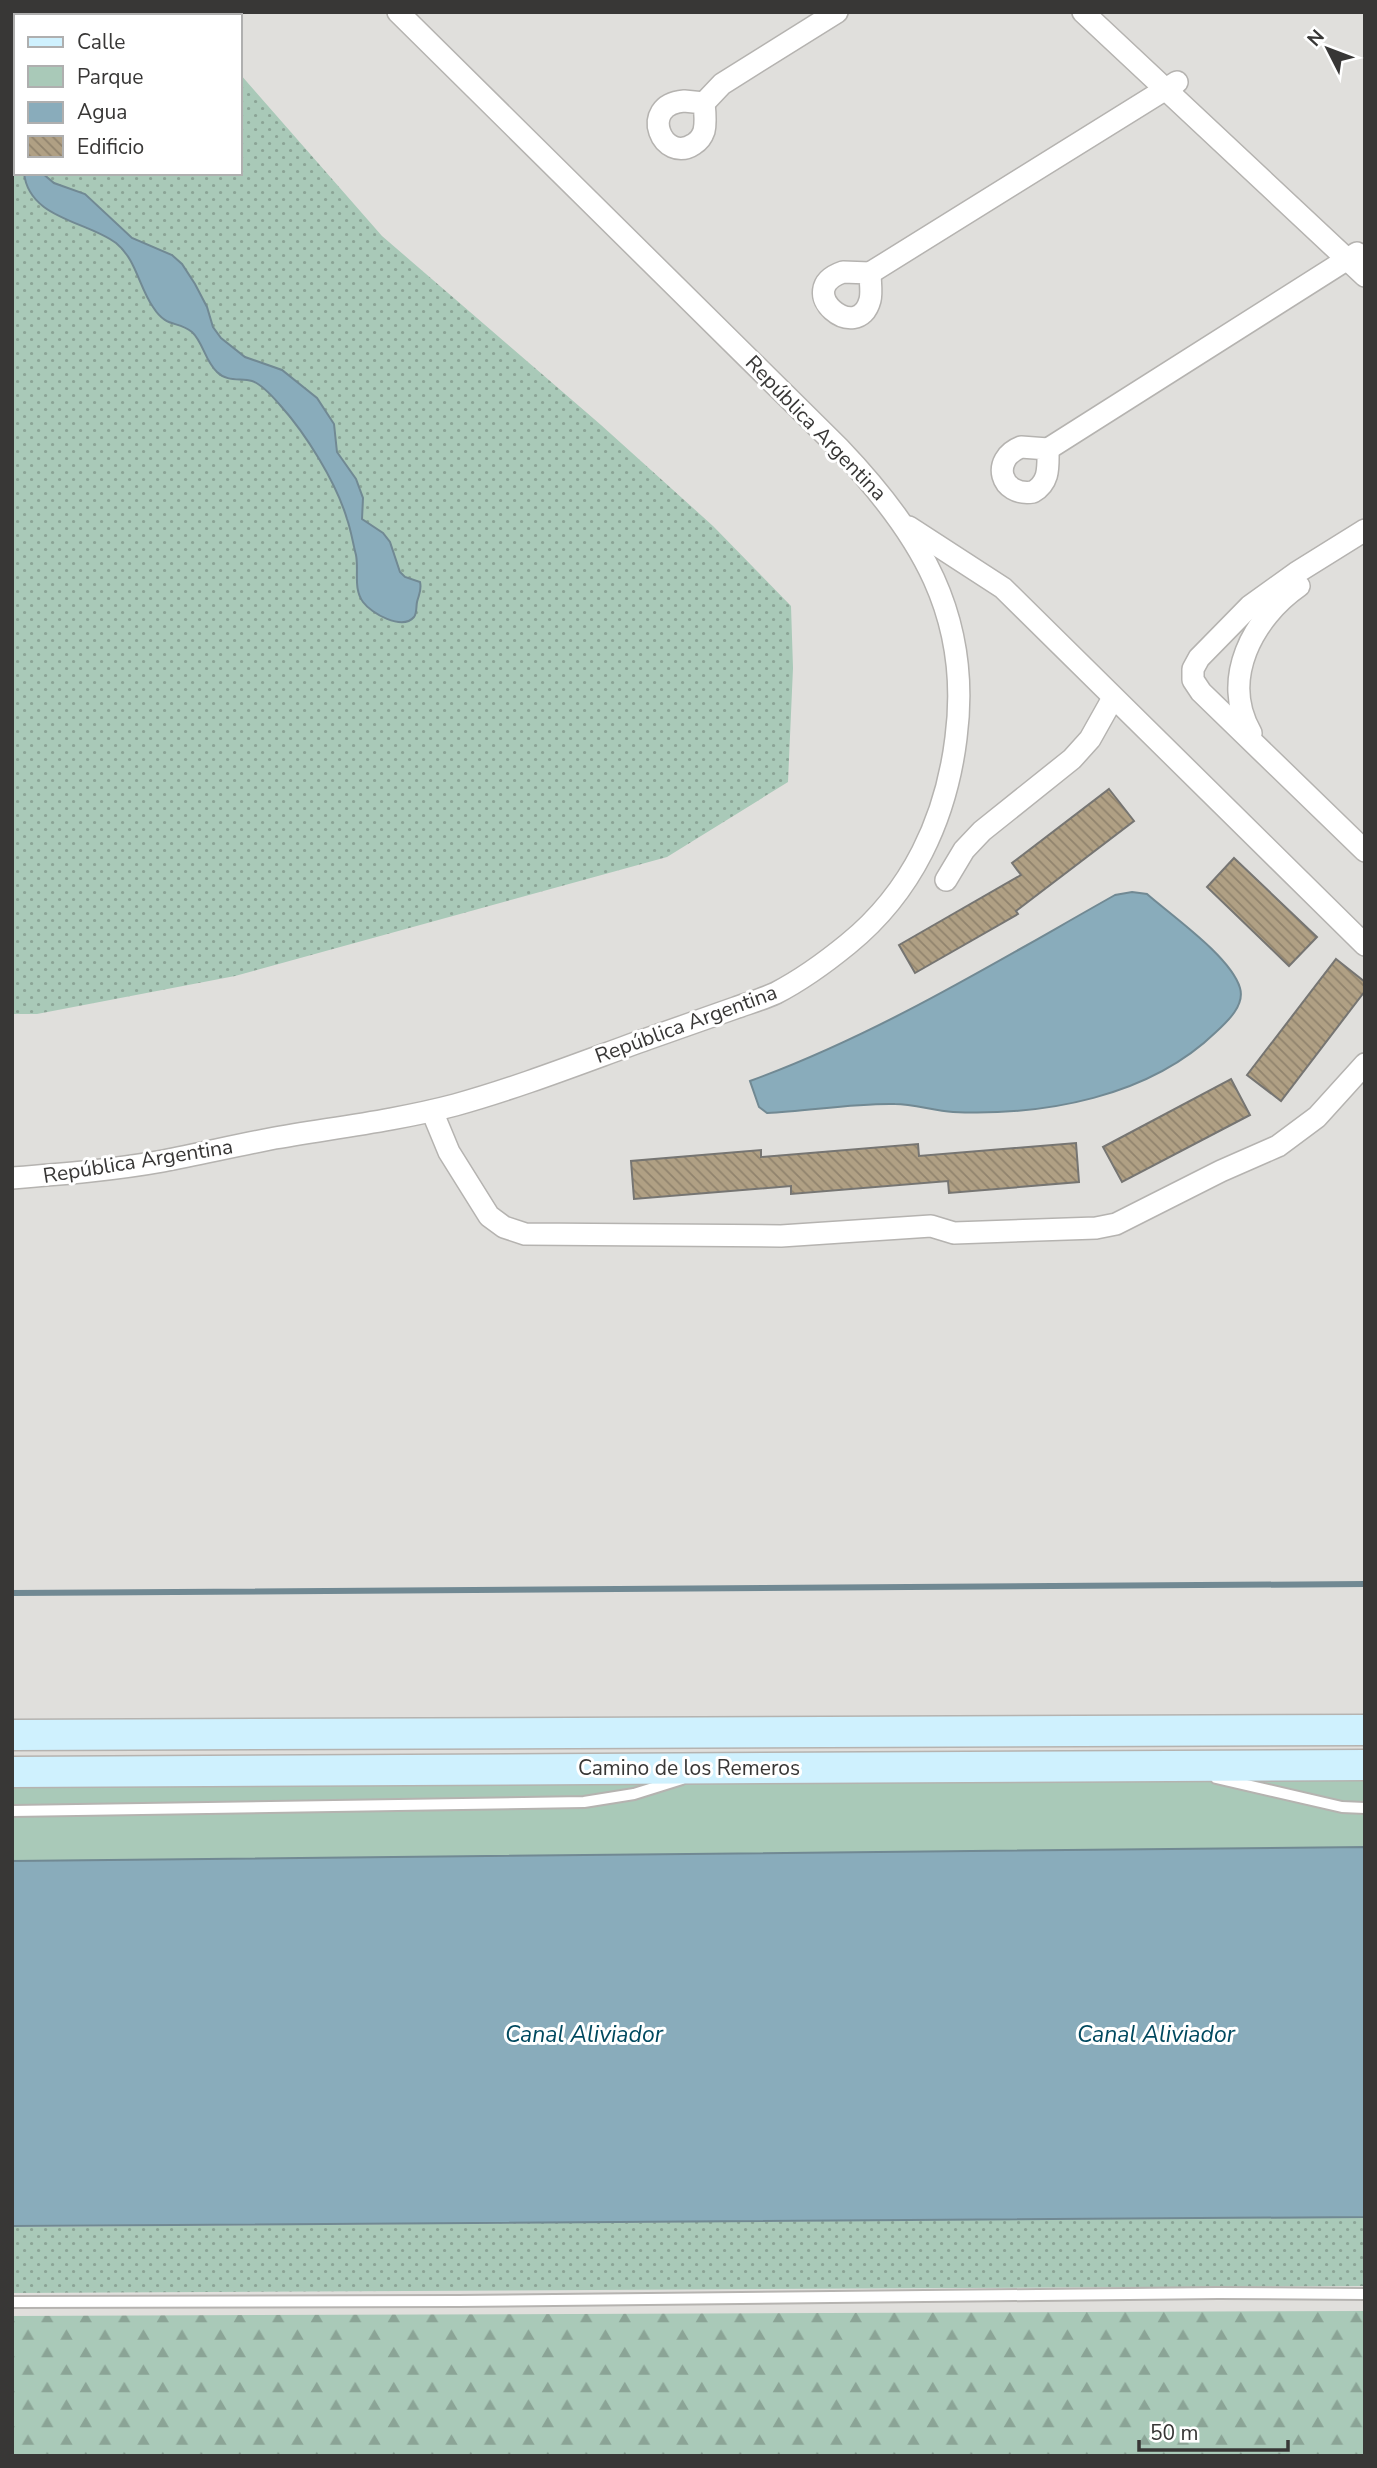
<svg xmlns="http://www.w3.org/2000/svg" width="1377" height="2468" font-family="'Nunito Sans',sans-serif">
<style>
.grass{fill:url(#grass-dots)}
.forest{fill:url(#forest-firs)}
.park{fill:#a9c9b8}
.water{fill:#89acbb;stroke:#718993;stroke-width:2}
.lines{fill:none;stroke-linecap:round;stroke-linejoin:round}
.stream{stroke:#718993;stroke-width:6}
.building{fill:url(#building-back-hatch);stroke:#767572;stroke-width:2}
.lane-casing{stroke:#b5b3b0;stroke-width:14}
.street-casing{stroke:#b5b3b0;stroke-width:24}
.secondary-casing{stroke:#b5b3b0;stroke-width:33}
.lane{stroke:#fff;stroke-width:10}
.street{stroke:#fff;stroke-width:21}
.secondary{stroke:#cff1fe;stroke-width:30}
.labels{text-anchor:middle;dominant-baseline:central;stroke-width:6;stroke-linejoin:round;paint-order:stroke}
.street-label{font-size:21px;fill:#383736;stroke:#fff}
.water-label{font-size:23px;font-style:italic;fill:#00495f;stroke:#fff}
</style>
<defs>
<pattern id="grass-dots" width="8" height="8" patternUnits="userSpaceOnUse" patternTransform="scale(1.75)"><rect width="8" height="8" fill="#a9c9b8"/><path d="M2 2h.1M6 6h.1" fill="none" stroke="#8ba496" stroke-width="1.8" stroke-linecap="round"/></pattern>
<pattern id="forest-firs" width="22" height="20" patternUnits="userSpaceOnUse" patternTransform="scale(1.75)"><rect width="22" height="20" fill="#a9c9b8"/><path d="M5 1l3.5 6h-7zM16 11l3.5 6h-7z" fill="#8ba496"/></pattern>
<pattern id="building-back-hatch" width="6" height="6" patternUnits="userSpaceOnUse" patternTransform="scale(1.75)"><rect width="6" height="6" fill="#b0a084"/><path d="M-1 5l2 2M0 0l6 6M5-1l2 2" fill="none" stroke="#90836d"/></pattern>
</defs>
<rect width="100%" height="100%" fill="#e0dfdc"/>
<g class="grass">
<path d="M 12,12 L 185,12 L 188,16 L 16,16 L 16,173 L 240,173 L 240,74 L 382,236 L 601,425 L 713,526 L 791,606 L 793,668 L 788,782 L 667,857 L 235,976 L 37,1014 L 12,1014 Z"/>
<path d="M 1365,2217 L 1365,2286 L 12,2293 L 12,2227 Z"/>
</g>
<path class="forest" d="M 1365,2311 L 1365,2456 L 12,2456 L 12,2316 Z"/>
<path class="park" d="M 1365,1774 L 1365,1847 L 12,1861 L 12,1784 L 977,1782 Z"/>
<g class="water">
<path d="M 24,173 L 42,173 L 54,183 L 85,194 L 132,238 L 172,255 L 182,264 L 195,284 L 207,307 L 213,327 L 221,338 L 245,357 L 282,370 L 317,398 L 334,424 L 337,452 L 356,479 L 363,498 L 362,519 L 383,533 L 390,542 L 400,572 L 405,577 L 420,582 C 422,590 419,594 417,602 C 416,607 417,613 414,617 C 402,631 371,613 363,602 C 353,588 359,571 356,555 C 353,544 351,530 347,519 C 336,482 306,434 280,405 C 273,397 262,384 252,381 C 240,378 227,382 217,372 C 205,361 203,342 192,332 C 177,320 167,329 153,307 C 139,287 136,259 116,243 C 87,221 29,219 24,173 Z"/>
<path d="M 1132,892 L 1147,894 C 1172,916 1231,957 1240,988 C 1245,1005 1228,1021 1216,1032 C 1149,1097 1044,1116 953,1112 C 934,1111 914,1104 895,1104 C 854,1103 809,1111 767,1113 L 759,1107 L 750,1081 C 879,1034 996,962 1115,895 Z"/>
<path d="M 1365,1847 L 1365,2217 L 12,2226 L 12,1861 Z"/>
</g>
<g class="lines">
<path class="stream" d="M 12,1593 L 1365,1584"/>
</g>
<g class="building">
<path d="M 1109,789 L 1134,821 L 1016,911 L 1018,914 L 915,973 L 899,945 L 1021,875 L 1012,863 Z"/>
<path d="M 1234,858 L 1317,937 L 1289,966 L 1207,887 Z"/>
<path d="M 1336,959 L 1365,982 L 1365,991 L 1281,1101 L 1247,1075 Z"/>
<path d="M 1231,1079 L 1250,1115 L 1122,1182 L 1103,1147 Z"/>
<path d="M 1076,1143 L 1079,1182 L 949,1193 L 948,1181 L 791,1194 L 791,1186 L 634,1199 L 631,1161 L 761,1150 L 761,1157 L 918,1144 L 919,1156 Z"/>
</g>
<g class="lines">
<defs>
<g id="lane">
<path d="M 1216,1778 L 1342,1807 L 1365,1808"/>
<path d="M 12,1811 L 584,1802 L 634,1794 L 682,1779"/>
<path d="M 12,2302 L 458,2301 L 1218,2293 L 1365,2294"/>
</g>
<g id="street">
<path d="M 1083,12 L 1365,276"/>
<path d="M 684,101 L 704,103 C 705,112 706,123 704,131 C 702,137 699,141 694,144 C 663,165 637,105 684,101 Z"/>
<path d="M 704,103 L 722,84 L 837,12"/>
<path d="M 843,272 L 870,273 C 870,281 872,292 870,300 C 858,346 791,290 843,272 Z"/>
<path d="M 870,273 L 1177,82"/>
<path d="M 1021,447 L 1048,449 C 1048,467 1050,482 1033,492 C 1000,497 990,459 1021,447 Z"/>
<path d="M 1048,449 L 1357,253"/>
<path d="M 909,527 L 1003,588 L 1365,945"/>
<path d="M 1365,530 L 1296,573 L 1250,606 L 1199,658 L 1193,669 L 1193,680 L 1201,692 L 1365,851"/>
<path d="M 1251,733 C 1220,679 1253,618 1299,586"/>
<path d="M 946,880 L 964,850 L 982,831 L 1072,759 L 1090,739 L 1113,698"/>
<path d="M 432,1111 L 449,1152 L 489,1216 L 504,1227 L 525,1234 L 781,1236 L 931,1226 L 954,1233 L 1096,1228 L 1116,1224 L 1221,1171 L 1278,1146 L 1317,1117 L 1365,1064"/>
<path d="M 12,1178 C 63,1174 113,1170 163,1161 C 199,1154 234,1146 270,1139 C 332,1128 394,1121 455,1105 C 520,1087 583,1062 647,1039 C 676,1029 706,1018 735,1008 C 749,1003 763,999 776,993 C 801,980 826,962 848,944 C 912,892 946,819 956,738 C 972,616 920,533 839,448 L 398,12"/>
</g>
<g id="secondary">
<path d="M 12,1735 L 1365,1730"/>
<path d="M 12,1772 L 1365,1765"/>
</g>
</defs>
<use href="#lane" class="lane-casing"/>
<use href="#street" class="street-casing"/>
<use href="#secondary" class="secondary-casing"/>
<use href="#lane" class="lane"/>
<use href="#street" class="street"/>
<use href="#secondary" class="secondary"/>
</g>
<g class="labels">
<g class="street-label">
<text transform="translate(816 428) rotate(46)">República Argentina</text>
<text transform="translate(686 1024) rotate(-20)">República Argentina</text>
<text transform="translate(138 1161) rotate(-9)">República Argentina</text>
<text x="689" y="1768">Camino de los Remeros</text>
</g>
<g class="water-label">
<text x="584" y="2034">Canal Aliviador</text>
<text x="1156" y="2034">Canal Aliviador</text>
</g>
</g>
<rect width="1377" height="2468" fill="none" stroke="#383736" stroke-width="28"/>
<rect x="14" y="14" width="228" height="161" fill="#ffffff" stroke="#afafaf" stroke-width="2"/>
<rect x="28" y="37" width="35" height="10" fill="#cff1fe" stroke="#afafaf" stroke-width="2"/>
<text x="77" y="49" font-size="21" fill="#383736">Calle</text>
<rect x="28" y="66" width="35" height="21" fill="#a9c9b8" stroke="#afafaf" stroke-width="2"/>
<text x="77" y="84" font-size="21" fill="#383736">Parque</text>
<rect x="28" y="102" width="35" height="21" fill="#89acbb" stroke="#afafaf" stroke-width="2"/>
<text x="77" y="119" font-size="21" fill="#383736">Agua</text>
<rect x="28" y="136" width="35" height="21" fill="url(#building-back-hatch)" stroke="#afafaf" stroke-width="2"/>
<text x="77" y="154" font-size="21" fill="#383736">Edificio</text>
<g transform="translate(1328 49) rotate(312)" stroke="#ffffff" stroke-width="5" paint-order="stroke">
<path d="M0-5L12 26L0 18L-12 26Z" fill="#383736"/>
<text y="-10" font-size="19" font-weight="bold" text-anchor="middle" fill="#383736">N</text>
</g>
<path d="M1139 2440v10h149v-10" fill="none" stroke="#383736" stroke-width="3.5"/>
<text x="1150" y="2440" font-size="21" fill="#383736" stroke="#ffffff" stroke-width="5" paint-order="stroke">50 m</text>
</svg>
